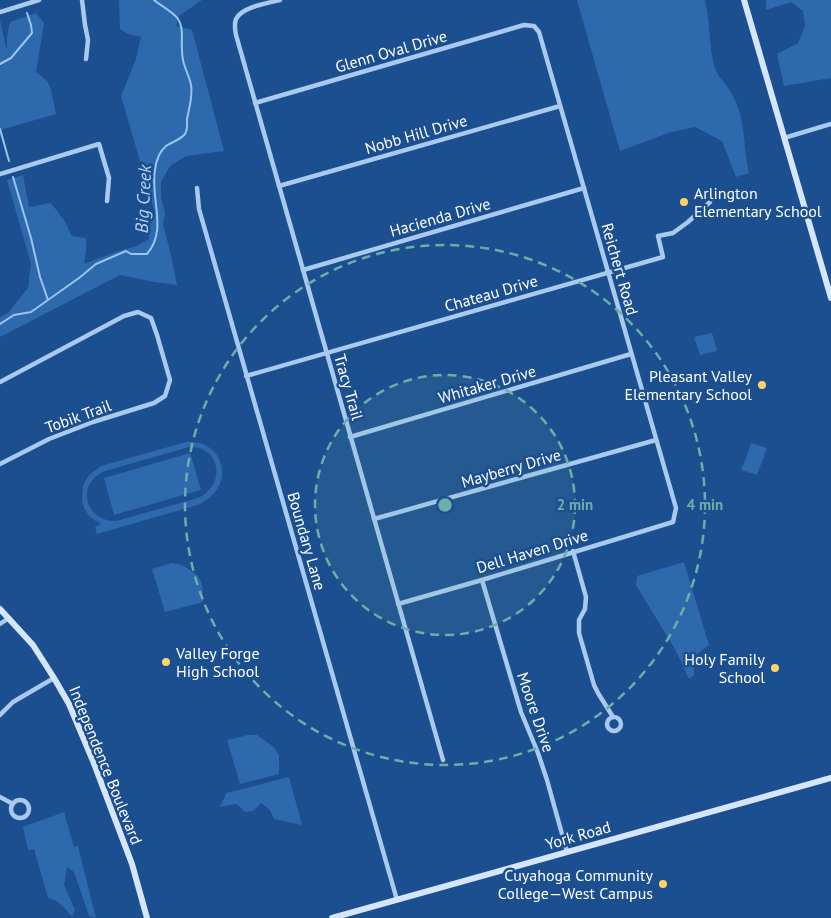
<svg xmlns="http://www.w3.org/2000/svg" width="831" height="918" font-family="'PT Sans',sans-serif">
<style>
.green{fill:#2e69ad;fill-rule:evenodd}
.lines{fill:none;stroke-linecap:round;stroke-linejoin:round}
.stream{stroke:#9cc4f0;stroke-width:2}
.street{stroke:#a9c9ee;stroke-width:4.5}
.secondary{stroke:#d6e6fa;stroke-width:6}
.ring{fill:none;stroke:#6fada8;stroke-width:2.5;stroke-dasharray:9 6}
.poi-dot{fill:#ffd166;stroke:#1b4f8f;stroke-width:2}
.labels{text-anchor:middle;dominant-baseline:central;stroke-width:5;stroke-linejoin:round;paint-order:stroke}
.street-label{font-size:16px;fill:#fff;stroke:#1b4f8f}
.poi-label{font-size:16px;fill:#fff;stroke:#1b4f8f;text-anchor:end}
.water-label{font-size:18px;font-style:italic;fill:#b5d3f5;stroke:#1b4f8f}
.centre{fill:#6fada8;stroke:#1b4f8f;stroke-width:2.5}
.ring-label{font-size:15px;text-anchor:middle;font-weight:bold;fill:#6fada8;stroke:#1b4f8f;stroke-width:5;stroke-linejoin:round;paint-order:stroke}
</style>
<rect width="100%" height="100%" fill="#1b4f8f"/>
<g class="green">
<path d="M 119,0 L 202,0 L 179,16 L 176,26 L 192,30 L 224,151 L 186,156 L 170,166 L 161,182 L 161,198 L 165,213 L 163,224 L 171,255 L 177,285 L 154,282 L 120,275 L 0,337 L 0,317 L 8,313 L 28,288 L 31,264 L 7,180 L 23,175 L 29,207 L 51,203 L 64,220 L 72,236 L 86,238 L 86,251 L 84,264 L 116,252 L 137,246 L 149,239 C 148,228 147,221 155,213 L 121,96 L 136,59 L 141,37 L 128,34 L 120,29 Z"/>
<path d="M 577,0 L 705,0 C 710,21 709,44 714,65 C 717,78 729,86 734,98 C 746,121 743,148 749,173 L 736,177 L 722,141 L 695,127 L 671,132 L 620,151 Z"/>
<path d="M 766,0 L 831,0 L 831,78 L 784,86 L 777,54 L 798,43 L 805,26 L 803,11 L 791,2 L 766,10 Z"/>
<path d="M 36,13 L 44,23 L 36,72 L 47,81 L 51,89 L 56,114 L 0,130 L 0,20 L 7,51 L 7,36 L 10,22 Z"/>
<path d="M 712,333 L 717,351 L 700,355 L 694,337 Z"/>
<path d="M 186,442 C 225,439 236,486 201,503 L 201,504 L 97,534 L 95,527 L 101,524 L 89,516 L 84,508 L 82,501 L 83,486 L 89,475 L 101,466 ZM 189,447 C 220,445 227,485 198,498 L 116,521 C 85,522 75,483 105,471 Z"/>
<path d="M 751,443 L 767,448 L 757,475 L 741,470 L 742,466 L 743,466 Z"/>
<path d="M 190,453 L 201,490 L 114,515 L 104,478 Z"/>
<path d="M 684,562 L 709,645 L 693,657 L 694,675 L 689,679 L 676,651 L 636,585 L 637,576 Z"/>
<path d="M 172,563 C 180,564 184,565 190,570 C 204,579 203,587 203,602 L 165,612 L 152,569 Z"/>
<path d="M 248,735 L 257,735 L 271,745 L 276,750 L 279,756 L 279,774 L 240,784 L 227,740 Z"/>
<path d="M 289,777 L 302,825 L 274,819 L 270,810 L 261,803 L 253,811 L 245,812 L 237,804 L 219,807 L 224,799 L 226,793 Z"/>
<path d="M 64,812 L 74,847 L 78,846 L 96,918 L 89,916 L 74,872 L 67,867 L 64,885 L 75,910 L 72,917 C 65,908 59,900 48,898 L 34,849 L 28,850 L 23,827 Z"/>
</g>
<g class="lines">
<g class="stream">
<path d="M 0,64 L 11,58 L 32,33 L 31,25 L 27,13"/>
<path d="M 0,129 L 9,161"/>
<path d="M 13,177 L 31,238 L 40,277 L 48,300"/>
<path d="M 0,324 L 14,315 L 31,312 L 79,278 L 96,264 L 126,251 L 131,254 L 147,254 C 168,230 150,198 155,170 C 156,161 159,152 166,146 C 172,142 180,140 185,134 C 188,129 187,124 187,119 C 189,108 193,97 191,85 C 190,79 187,73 185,67 C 183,62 182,54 182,49 C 181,39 184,28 178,19 C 172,11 161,6 154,0"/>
</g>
<g class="street">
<path d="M 82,0 L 85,25 L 88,40 L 86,59"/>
<path d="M 280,0 C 268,3 242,7 236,19 C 234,24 235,30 236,35 L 443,760"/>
<path d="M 0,12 L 39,0"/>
<path d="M 255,103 L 524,25 L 534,26 L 539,32 L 676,508 L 673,522 L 482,580 L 398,604"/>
<path d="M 784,138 L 831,124"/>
<path d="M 0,174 L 99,144 L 109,178 L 107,201"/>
<path d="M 279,186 L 560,106"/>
<path d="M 197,188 L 199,209 L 397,900"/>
<path d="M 303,270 L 584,188"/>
<path d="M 246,376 L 663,257 L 658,236 L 673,233 L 688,222 L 710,202"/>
<path d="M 0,382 L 124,316 L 138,312 L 151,318 L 157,335 L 170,380 L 165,396 L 154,403 L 93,422 L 49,439 L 0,464"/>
<path d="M 350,437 L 631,354"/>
<path d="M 374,519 L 656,440"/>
<path d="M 573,551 L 586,597 L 585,609 L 579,620 L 579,633 L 594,685 L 598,693 L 613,717"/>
<path d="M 482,580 L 521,712 L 538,753 L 547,780 L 567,852"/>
<path d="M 0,624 L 9,618"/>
<path d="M 0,715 L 13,702 L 54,678"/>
<circle cx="614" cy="724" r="7"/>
<path d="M 0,797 L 13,804"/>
<circle cx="20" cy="809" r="9"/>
</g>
<g class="secondary">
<path d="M 744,0 L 831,298"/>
<path d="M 0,609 L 33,645 L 54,678 L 69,704 L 93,761 L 132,864 L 147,918"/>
<path d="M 332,918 L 831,778"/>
</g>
</g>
<circle cx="445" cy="505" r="130" fill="#6fada8" fill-opacity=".12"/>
<g class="ring">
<circle cx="445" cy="505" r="130"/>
<circle cx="445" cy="505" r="260"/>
</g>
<g class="poi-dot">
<circle cx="684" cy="202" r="5"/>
<circle cx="762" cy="385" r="5"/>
<circle cx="166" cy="662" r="5"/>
<circle cx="775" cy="668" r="5"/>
<circle cx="663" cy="884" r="5"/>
</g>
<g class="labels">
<g class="street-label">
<text transform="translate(391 51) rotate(-16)">Glenn Oval Drive</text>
<text transform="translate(416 134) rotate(-16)">Nobb Hill Drive</text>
<text transform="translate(440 217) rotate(-16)">Hacienda Drive</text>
<text transform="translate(620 269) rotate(74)">Reichert Road</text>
<text transform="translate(491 293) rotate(-16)">Chateau Drive</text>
<text transform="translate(487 384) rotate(-16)">Whitaker Drive</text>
<text transform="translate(349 387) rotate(74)">Tracy Trail</text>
<text transform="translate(78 416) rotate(-20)">Tobik Trail</text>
<text transform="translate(511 468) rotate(-16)">Mayberry Drive</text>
<text transform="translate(307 541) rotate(74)">Boundary Lane</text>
<text transform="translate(532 551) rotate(-17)">Dell Haven Drive</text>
<text transform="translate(536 712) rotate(71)">Moore Drive</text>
<text transform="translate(106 765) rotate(68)">Independence Boulevard</text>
<text transform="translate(578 835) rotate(-16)">York Road</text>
</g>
<g class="poi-label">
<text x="694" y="193" text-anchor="start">Arlington<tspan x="694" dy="18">Elementary School</tspan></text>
<text x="752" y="376">Pleasant Valley<tspan x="752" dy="18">Elementary School</tspan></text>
<text x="176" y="653" text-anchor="start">Valley Forge<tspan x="176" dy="18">High School</tspan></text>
<text x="765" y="659">Holy Family<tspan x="765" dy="18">School</tspan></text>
<text x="653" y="875">Cuyahoga Community<tspan x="653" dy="18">College—West Campus</tspan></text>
</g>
<g class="water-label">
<text transform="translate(143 199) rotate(-87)">Big Creek</text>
</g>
</g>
<circle cx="445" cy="505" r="8" class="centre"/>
<g class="ring-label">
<text x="575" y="510">2 min</text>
<text x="705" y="510">4 min</text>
</g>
</svg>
